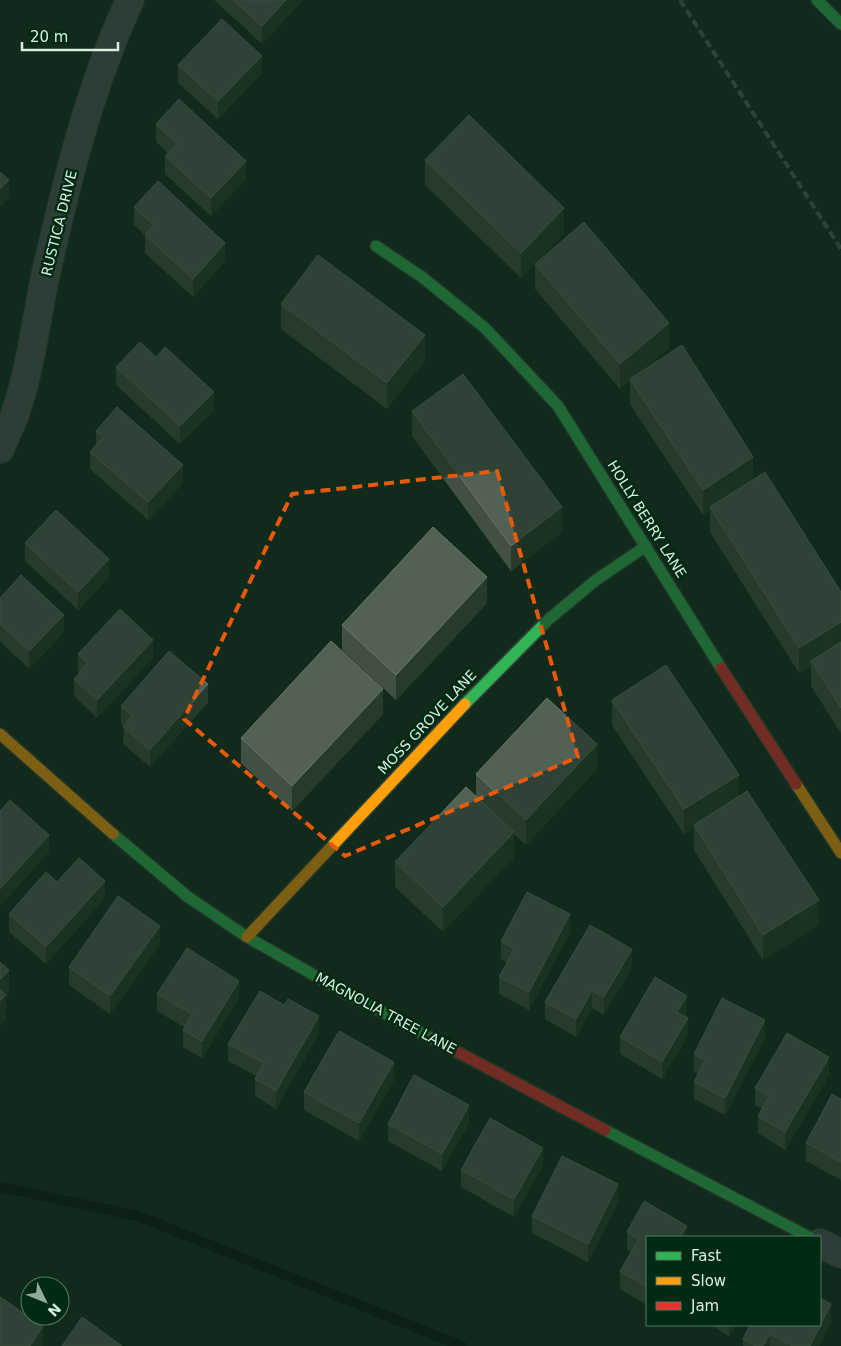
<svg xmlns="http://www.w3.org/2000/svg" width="841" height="1346" font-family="'DejaVu Sans',sans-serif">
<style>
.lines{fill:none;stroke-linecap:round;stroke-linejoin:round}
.stream{stroke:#07160c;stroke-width:10}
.street-casing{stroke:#304438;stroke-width:30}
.fast-casing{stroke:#304438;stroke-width:14}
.slow-casing{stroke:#304438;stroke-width:14}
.jam-casing{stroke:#304438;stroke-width:14}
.street{stroke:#4e5858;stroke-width:28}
.fast{stroke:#30b455;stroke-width:11}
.slow{stroke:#ff9f0a;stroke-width:11}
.jam{stroke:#e5322d;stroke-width:11}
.rail{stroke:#53615c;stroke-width:4;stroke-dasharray:8 4;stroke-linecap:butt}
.wall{fill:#405143}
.shaded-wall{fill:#273a2c}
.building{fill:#516254;stroke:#667869}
.marked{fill:none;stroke:#e8590c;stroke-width:4;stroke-dasharray:10 6;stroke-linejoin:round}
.labels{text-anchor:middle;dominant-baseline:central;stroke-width:5;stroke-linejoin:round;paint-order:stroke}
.street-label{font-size:14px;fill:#d9f0df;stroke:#002a11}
</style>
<rect width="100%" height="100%" fill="#122a1c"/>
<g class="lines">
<path class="stream" d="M 0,1187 L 138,1216 L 462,1346"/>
<defs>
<g id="street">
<path d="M 0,449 C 5,437 11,425 15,414 C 31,368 36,319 46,273 C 67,180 90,86 130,0"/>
<path d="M 820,1243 L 841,1254"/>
</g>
<g id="fast">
<path d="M 817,0 L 841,24"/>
<path d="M 376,246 L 422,277 L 485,328 L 558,406 L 721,668"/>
<path d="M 465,704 L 549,619 L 596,580 L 646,546"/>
<path d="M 113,834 L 188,897 L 247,937 L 342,991 L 433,1039"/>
<path d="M 605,1130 L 809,1237"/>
</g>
<g id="slow">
<path d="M 0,734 L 113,834"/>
<path d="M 796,784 L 841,853"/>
<path d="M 247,937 L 465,704"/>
</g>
<g id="jam">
<path d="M 721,668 L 796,784"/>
<path d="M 433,1039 L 605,1130"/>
</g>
</defs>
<use href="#street" class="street-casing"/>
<use href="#fast" class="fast-casing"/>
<use href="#slow" class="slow-casing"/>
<use href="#jam" class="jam-casing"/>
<use href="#street" class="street"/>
<use href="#fast" class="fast"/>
<use href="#slow" class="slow"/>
<use href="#jam" class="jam"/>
<path class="rail" d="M 680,0 L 841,249"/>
</g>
<g class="wall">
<path d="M 214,0 L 303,0 L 262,44 Z"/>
<path d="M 178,65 L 262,73 L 218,119 L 178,83 Z"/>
<path d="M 156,124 L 246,179 L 211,216 L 165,174 L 165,156 L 168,153 L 156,142 Z"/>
<path d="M 425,160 L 564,233 L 521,278 L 425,185 Z"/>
<path d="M 134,207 L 225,261 L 193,297 L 145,253 L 145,235 L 134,225 Z"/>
<path d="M 535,264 L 669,348 L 638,374 L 753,480 L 841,592 L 841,733 L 811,686 L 811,666 L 799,673 L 710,532 L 710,510 L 703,515 L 630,404 L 630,381 L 620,389 L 535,289 Z"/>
<path d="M 281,304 L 425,360 L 387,409 L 281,329 Z"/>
<path d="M 116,367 L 214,410 L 180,444 L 116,385 Z"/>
<path d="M 412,411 L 562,532 L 511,571 L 412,436 Z"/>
<path d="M 96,431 L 183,483 L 148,520 L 90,469 L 90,452 L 96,445 Z"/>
<path d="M 25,543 L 109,577 L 78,610 L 25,561 Z"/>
<path d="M 0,598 L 64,632 L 29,669 L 0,641 Z"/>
<path d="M 487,603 L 396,700 L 342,650 L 342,625 Z"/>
<path d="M 78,654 L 153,658 L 97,718 L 74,696 L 74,679 L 80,673 L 78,672 Z"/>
<path d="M 612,700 L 739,796 L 819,925 L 763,960 L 694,850 L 694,828 L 684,834 L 612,725 Z"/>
<path d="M 208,702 L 150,767 L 123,744 L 124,726 L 121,724 L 121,706 Z"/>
<path d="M 383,714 L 292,811 L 241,763 L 241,738 Z"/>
<path d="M 597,769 L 526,845 L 514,834 L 514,857 L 443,932 L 395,887 L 395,862 L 476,797 L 476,774 Z"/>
<path d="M 57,882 L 105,898 L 46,964 L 9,932 L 9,914 Z"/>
<path d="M 570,932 L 529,1010 L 499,994 L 499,977 L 507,962 L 501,959 L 501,941 Z"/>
<path d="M 160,944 L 110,1014 L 69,985 L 69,967 Z"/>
<path d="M 632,967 L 604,1015 L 592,1008 L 576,1037 L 545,1019 L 545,1002 Z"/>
<path d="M 157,994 L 239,998 L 202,1058 L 183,1047 L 183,1030 L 184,1027 L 157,1011 Z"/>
<path d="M 687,1014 L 685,1016 L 688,1035 L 662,1079 L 620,1054 L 620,1037 Z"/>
<path d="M 319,1033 L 276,1109 L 255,1096 L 255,1079 L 256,1076 L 228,1061 L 228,1044 Z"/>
<path d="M 765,1038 L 725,1115 L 694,1099 L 694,1082 L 698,1074 L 694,1071 L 694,1054 Z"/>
<path d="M 829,1075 L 785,1150 L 758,1133 L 758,1116 L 762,1109 L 755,1105 L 755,1088 Z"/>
<path d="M 394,1080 L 359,1141 L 304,1110 L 304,1092 Z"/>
<path d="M 841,1099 L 841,1180 L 806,1161 L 806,1143 Z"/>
<path d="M 469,1123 L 442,1171 L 388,1141 L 388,1124 Z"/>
<path d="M 543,1165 L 514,1217 L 461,1187 L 461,1170 Z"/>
<path d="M 618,1202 L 588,1262 L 532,1233 L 532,1216 Z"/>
<path d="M 627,1232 L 687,1237 L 647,1237 L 647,1305 L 620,1289 L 620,1271 L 631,1252 L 627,1250 Z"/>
<path d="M 831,1322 L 819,1346 L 743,1346 L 743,1339 Z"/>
<path d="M 711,1325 L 736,1325 L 729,1336 Z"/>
</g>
<g class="shaded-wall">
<path d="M 286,0 L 303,0 L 262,44 L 262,26 Z"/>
<path d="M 262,56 L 262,73 L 218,119 L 218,101 Z"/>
<path d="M 246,161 L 246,179 L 211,216 L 211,198 Z"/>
<path d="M 9,180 L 9,198 L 0,207 L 0,189 Z"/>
<path d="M 564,208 L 564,233 L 521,278 L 521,253 Z"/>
<path d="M 225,243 L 225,261 L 193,297 L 193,279 Z"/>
<path d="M 669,323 L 669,348 L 620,389 L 620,364 Z"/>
<path d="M 425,335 L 425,360 L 387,409 L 387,383 Z"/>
<path d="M 214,392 L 214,410 L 180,444 L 180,426 Z"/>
<path d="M 753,457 L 753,482 L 710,507 L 710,510 L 703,515 L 703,490 Z"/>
<path d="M 183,465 L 183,483 L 148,520 L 148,502 Z"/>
<path d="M 562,507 L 562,532 L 511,571 L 511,546 Z"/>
<path d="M 109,559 L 109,577 L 78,610 L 78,592 Z"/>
<path d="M 487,577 L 487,603 L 396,700 L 396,675 Z"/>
<path d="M 64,615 L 64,632 L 29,669 L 29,651 Z"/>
<path d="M 841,622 L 841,647 L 811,661 L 811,666 L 799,673 L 799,648 Z"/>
<path d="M 153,640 L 153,658 L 97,718 L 97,700 Z"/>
<path d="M 208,684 L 208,702 L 150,767 L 150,750 Z"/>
<path d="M 383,689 L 383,714 L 292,811 L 292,786 Z"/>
<path d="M 597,744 L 597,769 L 526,845 L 526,820 Z"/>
<path d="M 739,775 L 739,800 L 694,825 L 694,828 L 684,834 L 684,809 Z"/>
<path d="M 514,832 L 514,857 L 443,932 L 443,907 Z"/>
<path d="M 49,835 L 49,852 L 0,907 L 0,889 Z"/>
<path d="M 105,881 L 105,898 L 46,964 L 46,947 Z"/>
<path d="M 819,900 L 819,925 L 763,960 L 763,935 Z"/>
<path d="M 570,914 L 570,932 L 529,1010 L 529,992 Z"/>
<path d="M 160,926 L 160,944 L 110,1014 L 110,996 Z"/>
<path d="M 632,949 L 632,967 L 604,1015 L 604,997 Z"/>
<path d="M 9,970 L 9,995 L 6,999 L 6,1020 L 0,1026 L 0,980 Z"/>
<path d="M 239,981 L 239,998 L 202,1058 L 202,1041 Z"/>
<path d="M 592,991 L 592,1008 L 576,1037 L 576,1019 Z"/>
<path d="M 687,996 L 687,1014 L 677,1029 L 677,1012 Z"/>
<path d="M 319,1016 L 319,1033 L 276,1109 L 276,1091 Z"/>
<path d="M 688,1018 L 688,1035 L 662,1079 L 662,1062 Z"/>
<path d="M 765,1020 L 765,1038 L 725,1115 L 725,1098 Z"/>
<path d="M 829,1057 L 829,1075 L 785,1150 L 785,1132 Z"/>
<path d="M 394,1062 L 394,1080 L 359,1141 L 359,1123 Z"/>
<path d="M 469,1105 L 469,1123 L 442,1171 L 442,1154 Z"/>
<path d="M 543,1148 L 543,1165 L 514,1217 L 514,1199 Z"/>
<path d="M 618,1184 L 618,1202 L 588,1262 L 588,1244 Z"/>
<path d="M 687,1226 L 687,1237 L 680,1237 Z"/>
<path d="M 831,1304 L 831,1322 L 819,1346 L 810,1346 Z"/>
<path d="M 729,1325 L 736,1325 L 729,1336 Z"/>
<path d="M 43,1326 L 43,1344 L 42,1346 L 30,1346 Z"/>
<path d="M 770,1334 L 770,1346 L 763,1346 Z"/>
</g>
<g class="building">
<path d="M 233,0 L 286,0 L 262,26 Z"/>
<path d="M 222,19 L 262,56 L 218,101 L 178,65 Z"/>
<path d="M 179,99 L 246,161 L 211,198 L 165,156 L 177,144 L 156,124 Z"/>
<path d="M 469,115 L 564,208 L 521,253 L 425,160 Z"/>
<path d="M 0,172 L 9,180 L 0,189 Z"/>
<path d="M 158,181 L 225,243 L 193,279 L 145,235 L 154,225 L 134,207 Z"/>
<path d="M 584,222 L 669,323 L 620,364 L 535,264 Z"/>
<path d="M 318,255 L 425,335 L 387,383 L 281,304 Z"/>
<path d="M 140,342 L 156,357 L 165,347 L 214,392 L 180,426 L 116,367 Z"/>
<path d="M 682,345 L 753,457 L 703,490 L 630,379 Z"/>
<path d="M 463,374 L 562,507 L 511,546 L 412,411 Z"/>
<path d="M 117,407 L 183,465 L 148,502 L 90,452 L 103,437 L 96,431 Z"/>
<path d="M 765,472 L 841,592 L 841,622 L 799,648 L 710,507 Z"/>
<path d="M 56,510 L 109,559 L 78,592 L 25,543 Z"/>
<path d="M 433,527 L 487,577 L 396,675 L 342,625 Z"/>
<path d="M 21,575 L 64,615 L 29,651 L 0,624 L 0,598 Z"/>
<path d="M 120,609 L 153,640 L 97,700 L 74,679 L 88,663 L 78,654 Z"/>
<path d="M 331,641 L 383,689 L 292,786 L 241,738 Z"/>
<path d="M 841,642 L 841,708 L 811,661 Z"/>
<path d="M 169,651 L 208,684 L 150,750 L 123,727 L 132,716 L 121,706 Z"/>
<path d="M 666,665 L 739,775 L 684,809 L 612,700 Z"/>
<path d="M 547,698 L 597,744 L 526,820 L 476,774 Z"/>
<path d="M 466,787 L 514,832 L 443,907 L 395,862 Z"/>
<path d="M 747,791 L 819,900 L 763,935 L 694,825 Z"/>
<path d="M 10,800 L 49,835 L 0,889 L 0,811 Z"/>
<path d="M 79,858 L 105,881 L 46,947 L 9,914 L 46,872 L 57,882 Z"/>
<path d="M 527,892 L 570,914 L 529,992 L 499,977 L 514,949 L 501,941 Z"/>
<path d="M 118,896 L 160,926 L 110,996 L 69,967 Z"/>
<path d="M 590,925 L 632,949 L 604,997 L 592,991 L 576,1019 L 545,1002 Z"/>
<path d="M 187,948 L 239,981 L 202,1041 L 183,1030 L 192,1014 L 157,994 Z"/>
<path d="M 0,962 L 9,970 L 0,980 Z"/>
<path d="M 655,977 L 687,996 L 677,1012 L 688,1018 L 662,1062 L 620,1037 Z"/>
<path d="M 0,989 L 6,995 L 0,1001 Z"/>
<path d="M 260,991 L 284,1005 L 288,999 L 319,1016 L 276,1091 L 255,1079 L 264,1063 L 228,1044 Z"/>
<path d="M 722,998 L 765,1020 L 725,1098 L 694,1082 L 705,1060 L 694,1054 Z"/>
<path d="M 339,1031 L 394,1062 L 359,1123 L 304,1092 Z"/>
<path d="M 787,1033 L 829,1057 L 785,1132 L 758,1116 L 769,1096 L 755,1088 Z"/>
<path d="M 414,1075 L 469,1105 L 442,1154 L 388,1124 Z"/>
<path d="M 832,1094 L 841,1099 L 841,1162 L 806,1143 Z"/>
<path d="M 490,1118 L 543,1148 L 514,1199 L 461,1170 Z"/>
<path d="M 562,1156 L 618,1184 L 588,1244 L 532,1216 Z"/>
<path d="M 644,1201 L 687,1226 L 680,1237 L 647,1237 L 647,1287 L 620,1271 L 639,1239 L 627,1232 Z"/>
<path d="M 0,1297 L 43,1326 L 30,1346 L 0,1346 Z"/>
<path d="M 820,1298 L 831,1304 L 810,1346 L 793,1346 L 770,1334 L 763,1346 L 755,1346 L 743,1339 L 750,1325 L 820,1325 Z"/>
<path d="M 82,1317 L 122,1346 L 62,1346 Z"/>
</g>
<path d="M0 0H841V1346H0ZM 497,471 L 578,757 L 345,856 L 184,719 L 292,494 Z" fill="#122a1c" fill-opacity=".55" fill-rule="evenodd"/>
<path class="marked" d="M 497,471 L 578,757 L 345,856 L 184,719 L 292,494 Z"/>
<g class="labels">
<g class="street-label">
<text transform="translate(59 223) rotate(-76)">RUSTICA DRIVE</text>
<text transform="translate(647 519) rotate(58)">HOLLY BERRY LANE</text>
<text transform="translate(427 722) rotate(-47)">MOSS GROVE LANE</text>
<text transform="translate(386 1013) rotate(28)">MAGNOLIA TREE LANE</text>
</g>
</g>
<rect x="646" y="1236" width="175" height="90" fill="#002a11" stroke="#577963"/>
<rect x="656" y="1252" width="25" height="8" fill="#30b455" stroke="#577963"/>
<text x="691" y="1261" font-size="15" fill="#d9f0df">Fast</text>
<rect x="656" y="1277" width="25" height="8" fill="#ff9f0a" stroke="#577963"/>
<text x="691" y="1286" font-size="15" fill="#d9f0df">Slow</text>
<rect x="656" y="1302" width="25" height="8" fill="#e5322d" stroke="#577963"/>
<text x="691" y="1311" font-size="15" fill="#d9f0df">Jam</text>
<g transform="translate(45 1301) rotate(133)"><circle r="24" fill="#002a11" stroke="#577963"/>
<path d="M0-4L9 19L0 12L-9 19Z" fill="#93ab9b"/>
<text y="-8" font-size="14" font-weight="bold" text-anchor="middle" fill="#d9f0df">N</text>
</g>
<path d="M22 42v8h96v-8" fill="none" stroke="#d9f0df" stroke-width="2.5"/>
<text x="30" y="42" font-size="15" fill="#d9f0df" stroke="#002a11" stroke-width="4" paint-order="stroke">20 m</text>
</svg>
